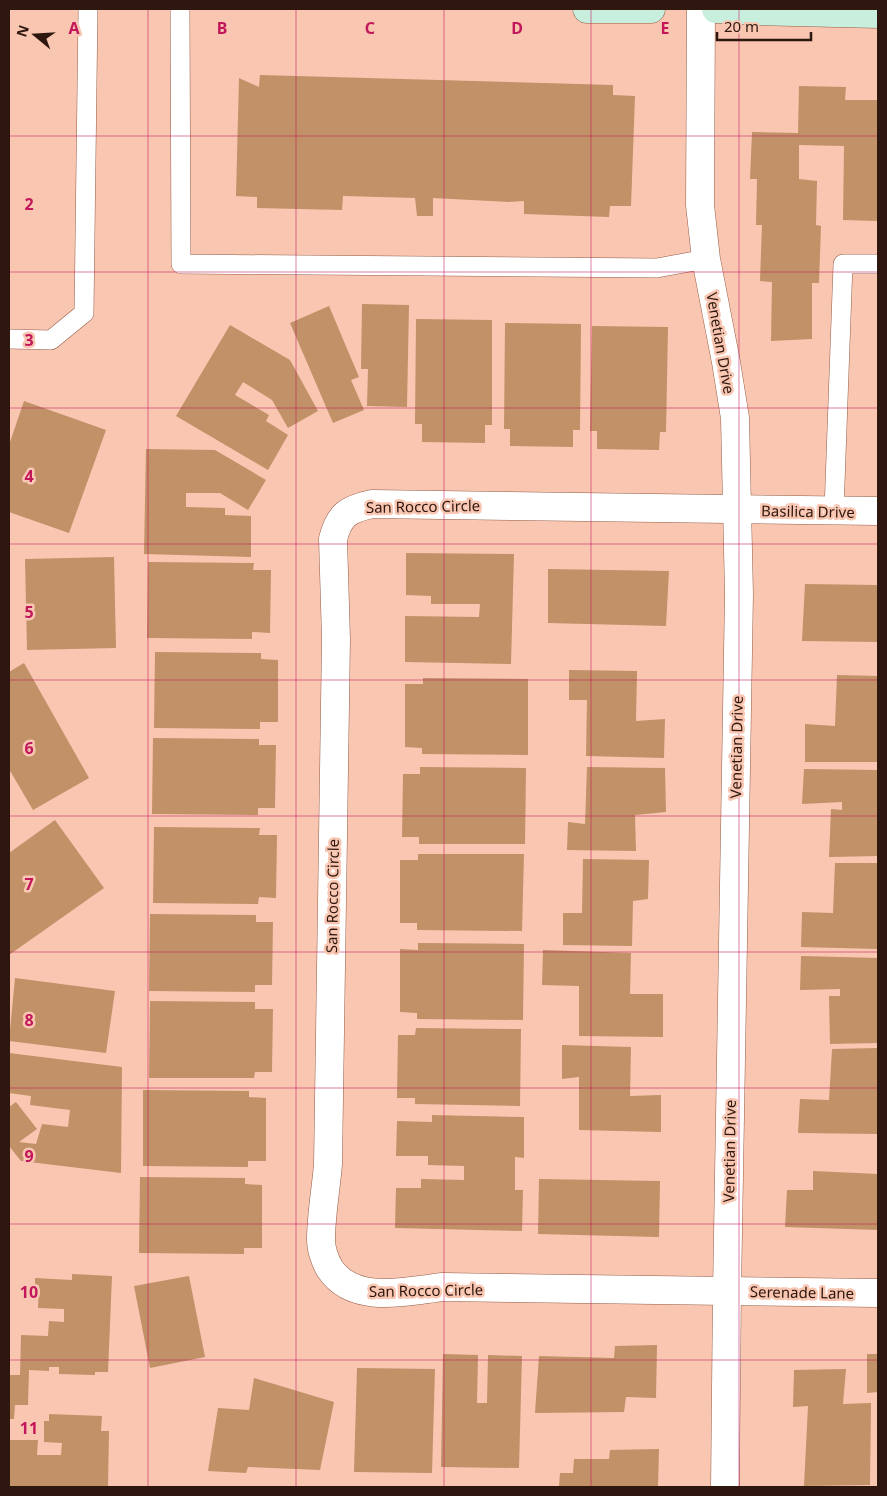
<svg xmlns="http://www.w3.org/2000/svg" width="887" height="1496" font-family="'Noto Sans',sans-serif">
<style>
.building{fill:#c19167}
.lines{fill:none;stroke-linecap:round;stroke-linejoin:round}
.lane-casing{stroke:#955d46;stroke-width:20}
.street-casing{stroke:#955d46;stroke-width:29}
.secondary-casing{stroke:#955d46;stroke-width:29}
.lane{stroke:#fff;stroke-width:19}
.street{stroke:#fff;stroke-width:28}
.secondary{stroke:#c8eede;stroke-width:28}
.grid{fill:none;stroke:#c2185b;stroke-width:1;stroke-opacity:0.55}
.labels{text-anchor:middle;dominant-baseline:central;stroke-width:5;stroke-linejoin:round;paint-order:stroke}
.street-label{font-size:15px;fill:#2e170e;stroke:#f9c6b2}
.grid-label{font-size:16px;text-anchor:middle;font-weight:bold;fill:#c2185b;stroke:#f9c6b2;stroke-width:5;stroke-linejoin:round;paint-order:stroke}
</style>
<rect width="100%" height="100%" fill="#f9c6b2"/>
<g class="building">
<path d="M 260,75 L 613,85 L 613,95 L 635,96 L 631,206 L 610,206 L 609,217 L 524,214 L 524,201 L 509,202 L 433,198 L 433,216 L 417,216 L 415,198 L 343,196 L 342,210 L 257,208 L 257,197 L 236,196 L 239,78 L 259,87 Z"/>
<path d="M 799,86 L 846,87 L 845,100 L 878,100 L 878,221 L 843,220 L 844,146 L 799,145 L 799,179 L 817,181 L 816,225 L 821,226 L 819,283 L 812,283 L 812,339 L 771,341 L 772,282 L 760,281 L 762,225 L 756,225 L 757,179 L 750,179 L 752,132 L 798,133 Z"/>
<path d="M 362,304 L 409,305 L 407,407 L 367,406 L 368,369 L 361,369 Z"/>
<path d="M 329,306 L 359,377 L 351,380 L 364,410 L 333,423 L 290,323 Z"/>
<path d="M 416,319 L 492,320 L 492,425 L 485,425 L 485,443 L 422,442 L 422,424 L 415,424 Z"/>
<path d="M 505,323 L 581,324 L 580,430 L 573,430 L 573,447 L 510,446 L 510,429 L 504,429 Z"/>
<path d="M 230,325 L 290,360 L 318,411 L 288,428 L 272,400 L 243,382 L 235,395 L 269,415 L 266,421 L 288,435 L 268,470 L 176,416 Z"/>
<path d="M 592,326 L 668,327 L 666,432 L 660,432 L 659,450 L 597,449 L 597,431 L 590,431 Z"/>
<path d="M 24,401 L 106,430 L 69,533 L 9,512 L 9,445 Z"/>
<path d="M 146,449 L 215,450 L 266,480 L 248,510 L 220,493 L 186,493 L 186,507 L 225,508 L 225,515 L 251,516 L 251,557 L 144,554 Z"/>
<path d="M 406,553 L 514,554 L 511,664 L 405,662 L 405,616 L 479,617 L 480,604 L 431,604 L 431,596 L 406,595 Z"/>
<path d="M 114,557 L 116,648 L 27,650 L 25,559 Z"/>
<path d="M 148,562 L 254,563 L 253,570 L 271,570 L 270,633 L 252,632 L 252,639 L 147,638 Z"/>
<path d="M 548,569 L 669,571 L 666,626 L 548,623 Z"/>
<path d="M 805,584 L 878,585 L 878,642 L 802,641 Z"/>
<path d="M 155,652 L 261,653 L 261,659 L 278,660 L 278,722 L 260,722 L 260,729 L 154,728 Z"/>
<path d="M 24,663 L 89,778 L 33,810 L 9,769 L 9,672 Z"/>
<path d="M 569,670 L 637,671 L 636,721 L 665,719 L 664,758 L 586,756 L 587,700 L 569,700 Z"/>
<path d="M 837,675 L 878,676 L 878,762 L 805,762 L 805,724 L 835,726 Z"/>
<path d="M 423,678 L 528,679 L 528,755 L 422,754 L 422,748 L 405,747 L 405,684 L 423,684 Z"/>
<path d="M 153,738 L 259,739 L 259,745 L 276,745 L 275,808 L 258,808 L 258,815 L 152,814 Z"/>
<path d="M 420,767 L 526,768 L 525,844 L 419,844 L 419,837 L 402,837 L 403,774 L 420,774 Z"/>
<path d="M 587,767 L 665,768 L 666,812 L 635,815 L 636,851 L 567,850 L 568,822 L 585,824 Z"/>
<path d="M 804,769 L 878,770 L 878,856 L 829,857 L 831,809 L 842,810 L 842,802 L 802,804 Z"/>
<path d="M 55,820 L 104,888 L 9,955 L 9,853 Z"/>
<path d="M 154,827 L 260,828 L 259,835 L 277,835 L 276,898 L 259,897 L 258,904 L 153,903 Z"/>
<path d="M 418,854 L 524,854 L 522,931 L 417,930 L 417,923 L 400,923 L 400,860 L 418,860 Z"/>
<path d="M 583,859 L 649,860 L 648,899 L 633,901 L 632,946 L 563,945 L 563,913 L 582,913 Z"/>
<path d="M 835,863 L 878,863 L 878,949 L 801,947 L 802,912 L 833,913 Z"/>
<path d="M 150,914 L 256,915 L 256,922 L 273,922 L 272,985 L 255,985 L 255,992 L 149,991 Z"/>
<path d="M 418,943 L 524,944 L 523,1020 L 417,1019 L 417,1013 L 400,1012 L 400,949 L 418,950 Z"/>
<path d="M 543,950 L 631,953 L 630,994 L 663,994 L 663,1037 L 579,1036 L 579,986 L 542,985 Z"/>
<path d="M 801,956 L 878,958 L 878,1043 L 830,1044 L 829,996 L 840,996 L 840,989 L 800,990 Z"/>
<path d="M 15,978 L 115,991 L 106,1053 L 9,1041 Z"/>
<path d="M 150,1001 L 255,1002 L 255,1009 L 273,1009 L 272,1072 L 255,1072 L 254,1078 L 149,1078 Z"/>
<path d="M 416,1028 L 521,1029 L 520,1106 L 415,1104 L 415,1098 L 397,1098 L 398,1035 L 415,1035 Z"/>
<path d="M 562,1045 L 631,1047 L 630,1096 L 661,1095 L 661,1132 L 579,1130 L 579,1077 L 562,1079 Z"/>
<path d="M 878,1048 L 877,1134 L 798,1133 L 800,1099 L 829,1100 L 832,1049 Z"/>
<path d="M 9,1053 L 122,1067 L 121,1173 L 21,1161 L 9,1146 L 9,1107 L 16,1102 L 37,1129 L 19,1142 L 36,1144 L 42,1124 L 68,1127 L 70,1110 L 30,1105 L 31,1096 L 9,1093 Z"/>
<path d="M 143,1090 L 249,1091 L 249,1097 L 266,1098 L 266,1161 L 248,1161 L 248,1167 L 143,1166 Z"/>
<path d="M 432,1115 L 524,1117 L 524,1158 L 515,1157 L 515,1190 L 523,1190 L 522,1231 L 395,1228 L 396,1188 L 421,1188 L 421,1179 L 464,1180 L 464,1166 L 428,1165 L 428,1156 L 396,1156 L 397,1121 L 432,1122 Z"/>
<path d="M 813,1171 L 878,1174 L 878,1230 L 785,1227 L 787,1190 L 813,1190 Z"/>
<path d="M 140,1177 L 245,1178 L 245,1184 L 262,1185 L 262,1248 L 244,1248 L 244,1254 L 139,1253 Z"/>
<path d="M 539,1179 L 660,1181 L 659,1237 L 538,1234 Z"/>
<path d="M 72,1274 L 112,1276 L 108,1372 L 95,1372 L 95,1375 L 59,1374 L 59,1367 L 49,1367 L 49,1371 L 29,1370 L 28,1405 L 15,1405 L 14,1419 L 9,1419 L 9,1375 L 20,1375 L 21,1335 L 48,1336 L 49,1321 L 64,1322 L 64,1309 L 38,1308 L 39,1285 L 35,1285 L 35,1278 L 72,1280 Z"/>
<path d="M 189,1276 L 205,1357 L 150,1368 L 134,1286 Z"/>
<path d="M 657,1345 L 656,1398 L 626,1397 L 624,1412 L 535,1413 L 539,1356 L 614,1358 L 615,1346 Z"/>
<path d="M 443,1354 L 478,1355 L 477,1403 L 487,1403 L 488,1355 L 522,1356 L 519,1468 L 441,1467 Z"/>
<path d="M 867,1354 L 878,1354 L 878,1392 L 867,1393 Z"/>
<path d="M 357,1368 L 435,1369 L 432,1473 L 354,1472 Z"/>
<path d="M 846,1369 L 843,1404 L 871,1403 L 870,1485 L 804,1486 L 808,1406 L 793,1407 L 794,1370 Z"/>
<path d="M 254,1378 L 334,1402 L 320,1470 L 248,1467 L 246,1473 L 208,1471 L 218,1408 L 249,1410 Z"/>
<path d="M 49,1414 L 102,1416 L 101,1431 L 109,1431 L 108,1487 L 9,1487 L 9,1440 L 38,1440 L 37,1455 L 61,1455 L 62,1443 L 44,1442 L 44,1421 L 49,1421 Z"/>
<path d="M 659,1449 L 658,1487 L 559,1487 L 560,1473 L 573,1473 L 574,1459 L 609,1459 L 610,1450 Z"/>
</g>
<g class="lines">
<defs>
<g id="lane">
<path d="M 180,9 L 181,264 L 657,268 L 706,259"/>
<path d="M 9,339 L 51,340 L 84,313 L 88,9"/>
<path d="M 834,511 L 843,264 L 878,264"/>
</g>
<g id="street">
<path d="M 701,9 L 700,205 L 706,259 L 726,362 L 735,418 L 739,594 L 727,1291 L 725,1487"/>
<path d="M 878,511 L 372,504 C 348,509 339,515 333,539 L 336,639 L 328,1164 C 326,1189 321,1215 321,1240 C 321,1249 325,1261 330,1269 C 354,1305 407,1291 443,1287 L 878,1293"/>
</g>
<g id="secondary">
<path d="M 587,9 L 651,9"/>
<path d="M 716,9 L 757,11 L 878,14"/>
</g>
</defs>
<use href="#lane" class="lane-casing"/>
<use href="#street" class="street-casing"/>
<use href="#secondary" class="secondary-casing"/>
<use href="#lane" class="lane"/>
<use href="#street" class="street"/>
<use href="#secondary" class="secondary"/>
</g>
<path class="grid" d="M 148,9 L 148,1487M 296,9 L 296,1487M 444,9 L 444,1487M 591,9 L 591,1487M 739,9 L 739,1487M 9,136 L 878,136M 9,272 L 878,272M 9,408 L 878,408M 9,544 L 878,544M 9,680 L 878,680M 9,816 L 878,816M 9,952 L 878,952M 9,1088 L 878,1088M 9,1224 L 878,1224M 9,1360 L 878,1360"/>
<g class="labels">
<g class="street-label">
<text transform="translate(721 343) rotate(80)">Venetian Drive</text>
<text transform="translate(423 506) rotate(-1)">San Rocco Circle</text>
<text transform="translate(808 511) rotate(1)">Basilica Drive</text>
<text transform="translate(736 747) rotate(-89)">Venetian Drive</text>
<text transform="translate(332 896) rotate(-89)">San Rocco Circle</text>
<text transform="translate(729 1151) rotate(-89)">Venetian Drive</text>
<text transform="translate(426 1290) rotate(-1)">San Rocco Circle</text>
<text transform="translate(802 1292) rotate(1)">Serenade Lane</text>
</g>
</g>
<g class="grid-label">
<text x="74" y="34">A</text>
<text x="222" y="34">B</text>
<text x="370" y="34">C</text>
<text x="517" y="34">D</text>
<text x="665" y="34">E</text>
<text x="29" y="210">2</text>
<text x="29" y="346">3</text>
<text x="29" y="482">4</text>
<text x="29" y="618">5</text>
<text x="29" y="754">6</text>
<text x="29" y="890">7</text>
<text x="29" y="1026">8</text>
<text x="29" y="1162">9</text>
<text x="29" y="1298">10</text>
<text x="29" y="1434">11</text>
</g>
<rect width="887" height="1496" fill="none" stroke="#2e170e" stroke-width="20"/>
<g transform="translate(35 35) rotate(288)" stroke="#f9c6b2" stroke-width="4" paint-order="stroke">
<path d="M0-4L9 19L0 12L-9 19Z" fill="#2e170e"/>
<text y="-8" font-size="14" font-weight="bold" text-anchor="middle" fill="#2e170e">N</text>
</g>
<path d="M717 32v8h94v-8" fill="none" stroke="#2e170e" stroke-width="2.5"/>
<text x="724" y="32" font-size="15" fill="#2e170e" stroke="#f9c6b2" stroke-width="4" paint-order="stroke">20 m</text>
</svg>
